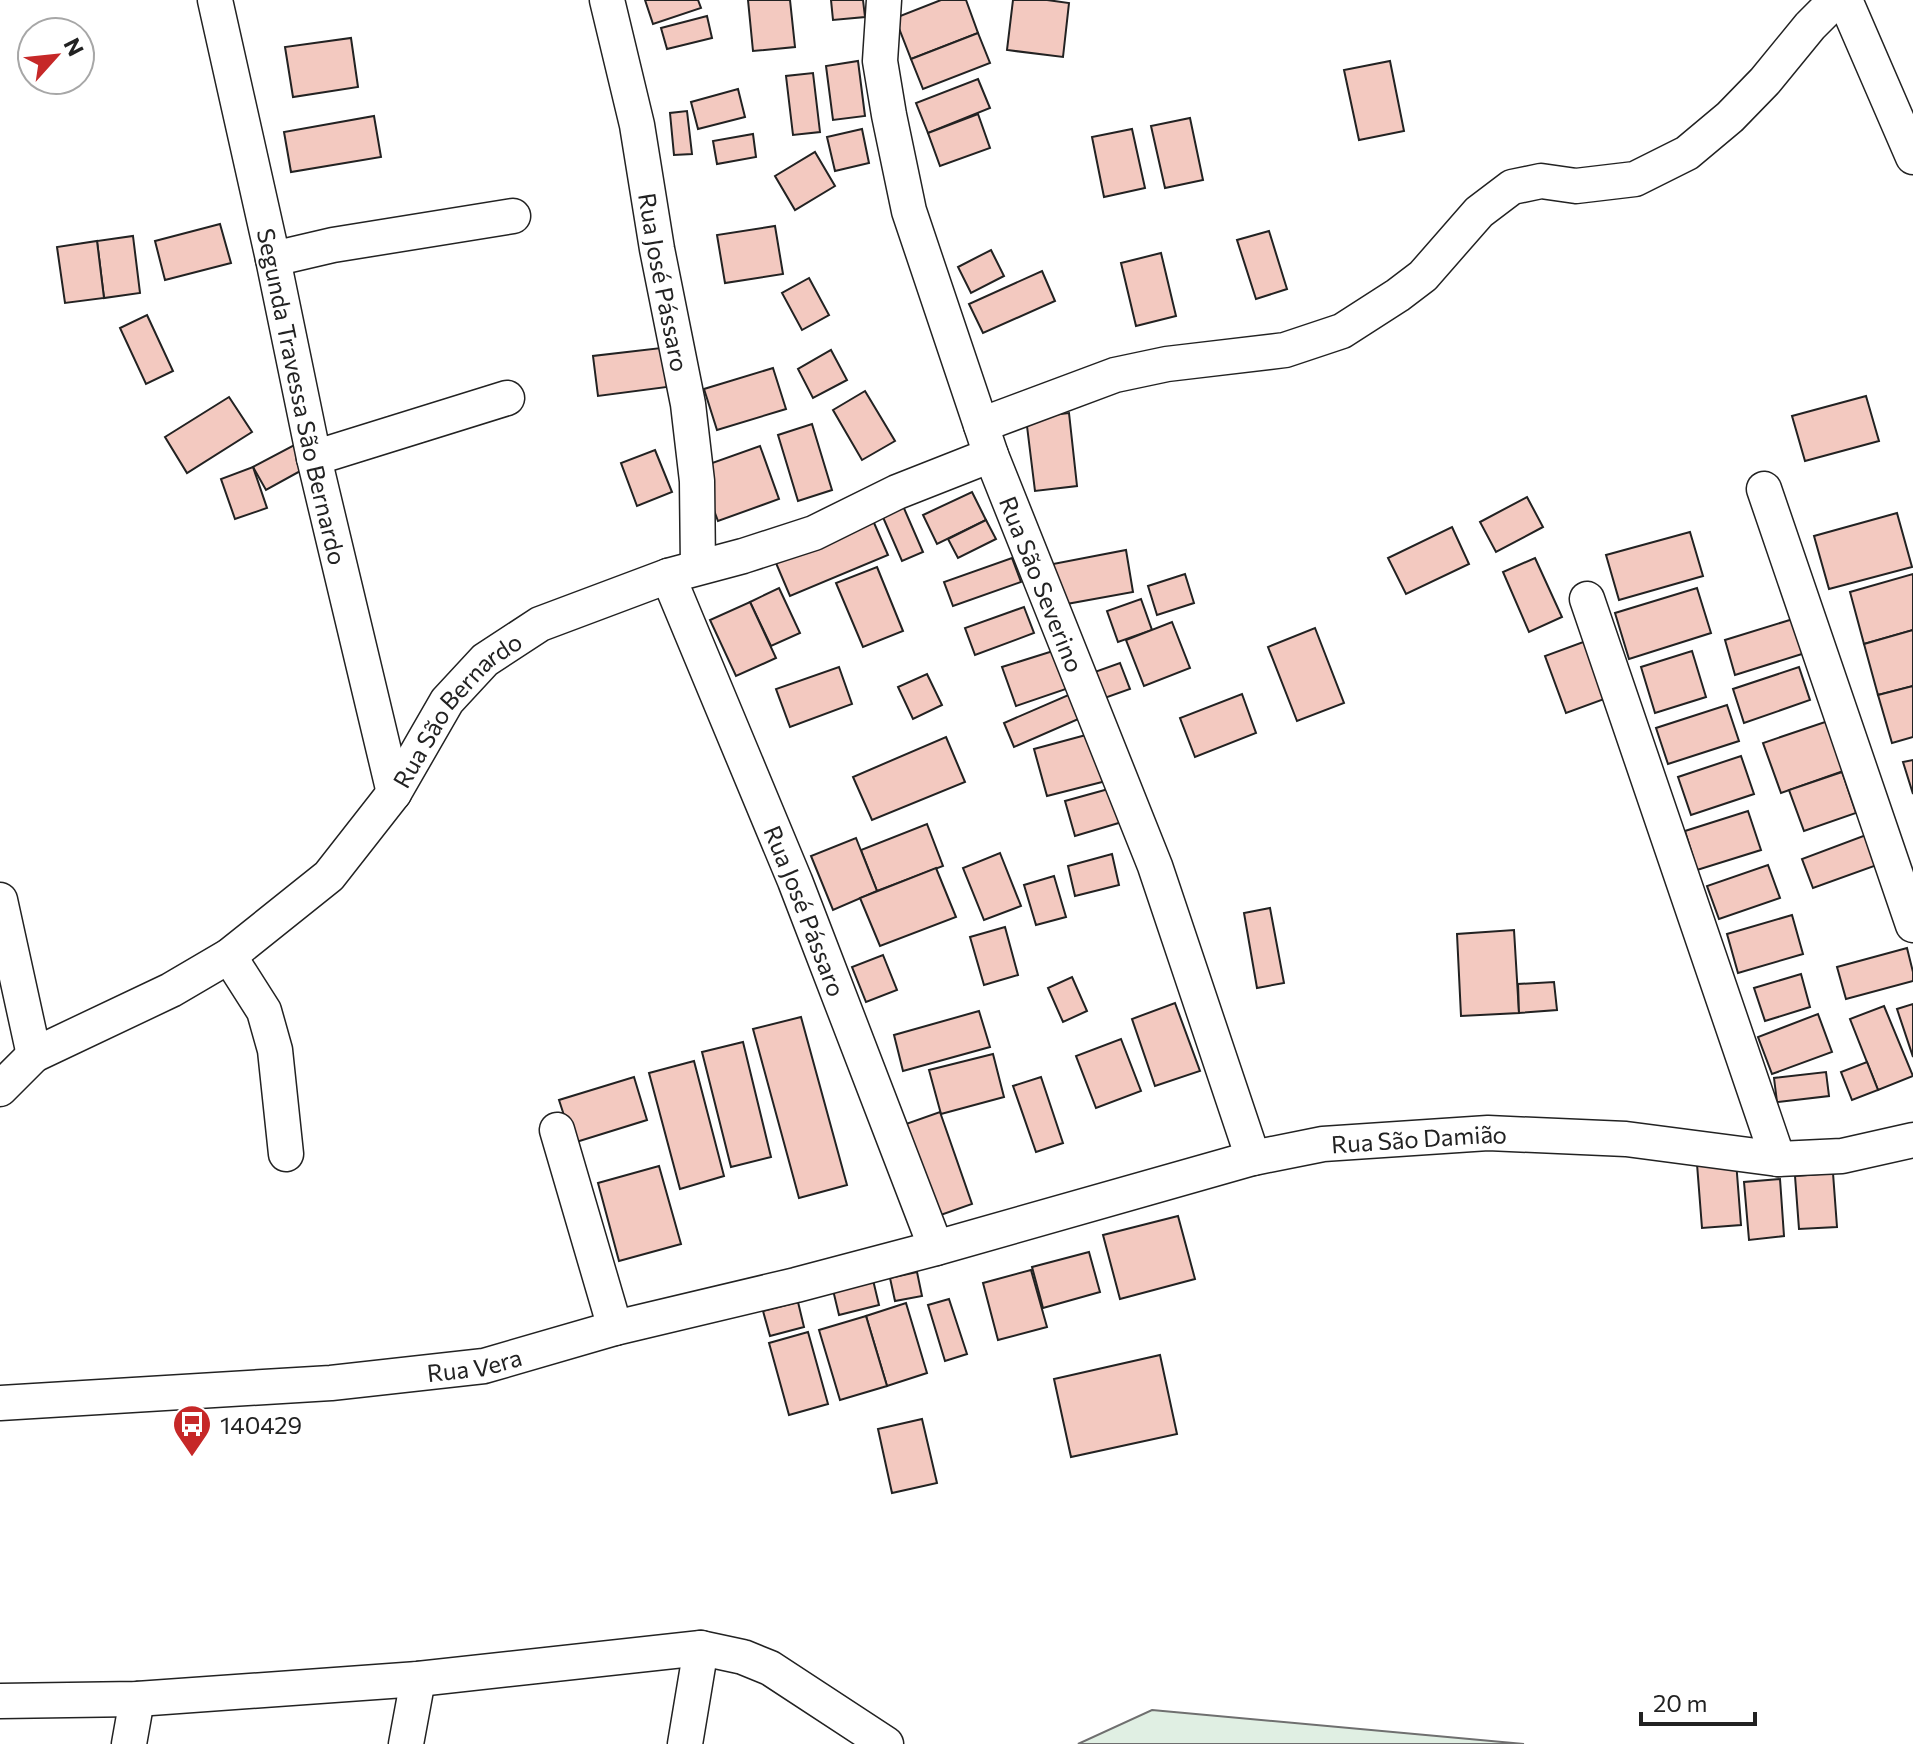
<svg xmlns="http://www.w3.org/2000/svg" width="1913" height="1744" font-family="Commissioner,sans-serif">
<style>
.green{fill:#e0efe3;stroke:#6f6f6f;stroke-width:2}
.building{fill:#f3c9c0;stroke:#222;stroke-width:2}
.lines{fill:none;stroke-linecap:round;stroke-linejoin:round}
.street-casing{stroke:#222;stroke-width:37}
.street{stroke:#fff;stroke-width:34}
.labels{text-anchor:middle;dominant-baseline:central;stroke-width:6;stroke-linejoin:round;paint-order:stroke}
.street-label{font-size:24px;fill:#222;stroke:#fff}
.poi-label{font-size:24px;fill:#222;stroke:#fff;text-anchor:start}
</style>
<rect width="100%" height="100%" fill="#fff"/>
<path class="green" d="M 1152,1710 L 1524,1744 L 1078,1744 Z"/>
<g class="building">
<path d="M 645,0 L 698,0 L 701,8 L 653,24 Z"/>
<path d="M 748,0 L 790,0 L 795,47 L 753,51 Z"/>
<path d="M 831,0 L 863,0 L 865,17 L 833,20 Z"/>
<path d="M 941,0 L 966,0 L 978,33 L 911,59 L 895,18 Z"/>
<path d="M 1013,0 L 1047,0 L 1069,3 L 1063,57 L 1007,50 Z"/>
<path d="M 707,16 L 712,38 L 667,49 L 661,28 Z"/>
<path d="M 978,33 L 990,63 L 923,89 L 911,59 Z"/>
<path d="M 351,38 L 358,87 L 293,97 L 285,47 Z"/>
<path d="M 858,61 L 865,116 L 833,120 L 826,66 Z"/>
<path d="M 1390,61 L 1404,131 L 1359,140 L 1344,70 Z"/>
<path d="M 813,73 L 820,132 L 793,135 L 786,76 Z"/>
<path d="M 978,79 L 990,108 L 928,133 L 916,103 Z"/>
<path d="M 738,89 L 745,117 L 698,129 L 691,102 Z"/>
<path d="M 687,111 L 692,154 L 674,155 L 670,113 Z"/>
<path d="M 978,114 L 990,148 L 940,166 L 928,133 Z"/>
<path d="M 374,116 L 381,157 L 291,172 L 284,132 Z"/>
<path d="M 1190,118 L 1203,180 L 1165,188 L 1151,126 Z"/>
<path d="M 862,129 L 869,163 L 835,171 L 827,137 Z"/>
<path d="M 1132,129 L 1145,188 L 1104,197 L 1092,137 Z"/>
<path d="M 753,134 L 756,157 L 717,164 L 713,141 Z"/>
<path d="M 815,152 L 835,186 L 795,210 L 775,176 Z"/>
<path d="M 220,224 L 231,263 L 165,280 L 155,241 Z"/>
<path d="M 775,226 L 783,274 L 725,283 L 717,235 Z"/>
<path d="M 1269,231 L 1287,289 L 1256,299 L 1237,240 Z"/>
<path d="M 133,236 L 140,293 L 104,298 L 97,241 Z"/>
<path d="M 97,241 L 104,298 L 65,303 L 57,247 Z"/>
<path d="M 991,250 L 1004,276 L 971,293 L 958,267 Z"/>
<path d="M 1161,253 L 1176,316 L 1136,326 L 1121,263 Z"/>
<path d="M 1042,271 L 1055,301 L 983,333 L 969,304 Z"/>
<path d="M 809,278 L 829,315 L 802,330 L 782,293 Z"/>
<path d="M 147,315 L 173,371 L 146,384 L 120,328 Z"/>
<path d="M 661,348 L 667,387 L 598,396 L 593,356 Z"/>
<path d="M 831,350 L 847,380 L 813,398 L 798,369 Z"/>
<path d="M 773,368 L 786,409 L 717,430 L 704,389 Z"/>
<path d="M 865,391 L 895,441 L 862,460 L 833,410 Z"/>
<path d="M 1866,396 L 1879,441 L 1805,461 L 1792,416 Z"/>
<path d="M 229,397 L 252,432 L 187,473 L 165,437 Z"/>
<path d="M 1069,413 L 1077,486 L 1035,491 L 1026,418 Z"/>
<path d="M 812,424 L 832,490 L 798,501 L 778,435 Z"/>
<path d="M 300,442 L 313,464 L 266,490 L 253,467 Z"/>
<path d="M 760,446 L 779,499 L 718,521 L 698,468 Z"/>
<path d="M 655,450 L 672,492 L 637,506 L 621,463 Z"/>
<path d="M 253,467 L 267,508 L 235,519 L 221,479 Z"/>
<path d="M 972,492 L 986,520 L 937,544 L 923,515 Z"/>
<path d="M 1527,497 L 1543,527 L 1496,552 L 1480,522 Z"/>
<path d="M 903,506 L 923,552 L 902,561 L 882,515 Z"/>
<path d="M 1897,513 L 1912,567 L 1829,589 L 1814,536 Z"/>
<path d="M 871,516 L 888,555 L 790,596 L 773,556 Z"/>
<path d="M 986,520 L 996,539 L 958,558 L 948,539 Z"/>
<path d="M 1452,527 L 1469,564 L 1406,594 L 1388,558 Z"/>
<path d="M 1690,532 L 1703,576 L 1619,600 L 1606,555 Z"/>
<path d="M 1126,550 L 1133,592 L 1061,605 L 1053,564 Z"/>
<path d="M 1012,558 L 1021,582 L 953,606 L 944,582 Z"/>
<path d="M 1535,558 L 1562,617 L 1529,632 L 1503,572 Z"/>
<path d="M 877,567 L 903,631 L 863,647 L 836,583 Z"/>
<path d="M 1185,574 L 1194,603 L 1157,615 L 1148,586 Z"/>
<path d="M 1913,574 L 1913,630 L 1864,644 L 1850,592 Z"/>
<path d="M 779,588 L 800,633 L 771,646 L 750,602 Z"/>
<path d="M 1697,588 L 1711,633 L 1629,659 L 1615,613 Z"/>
<path d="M 1141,599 L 1152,630 L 1118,642 L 1107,611 Z"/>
<path d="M 750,602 L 776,658 L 736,676 L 710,620 Z"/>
<path d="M 1024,607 L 1034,633 L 975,655 L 965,628 Z"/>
<path d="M 1793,619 L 1805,653 L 1735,675 L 1725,640 Z"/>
<path d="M 1172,622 L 1190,668 L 1144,686 L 1126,640 Z"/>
<path d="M 1315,628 L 1344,703 L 1297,721 L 1268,647 Z"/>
<path d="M 1913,630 L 1913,686 L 1878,695 L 1864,644 Z"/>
<path d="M 1586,641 L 1607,698 L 1566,713 L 1545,656 Z"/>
<path d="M 1053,651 L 1066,689 L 1016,706 L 1002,667 Z"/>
<path d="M 1692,651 L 1706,697 L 1655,713 L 1641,667 Z"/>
<path d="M 1120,663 L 1130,689 L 1099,700 L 1089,674 Z"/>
<path d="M 839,667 L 852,704 L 790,727 L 776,689 Z"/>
<path d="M 1799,667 L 1810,700 L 1744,723 L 1733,689 Z"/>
<path d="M 927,674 L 942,705 L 913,719 L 898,687 Z"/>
<path d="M 1913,686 L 1913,737 L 1892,743 L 1878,695 Z"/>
<path d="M 1073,693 L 1083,717 L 1014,747 L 1004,723 Z"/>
<path d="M 1242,694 L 1256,733 L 1195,757 L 1180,718 Z"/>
<path d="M 1727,705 L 1739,741 L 1668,764 L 1656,728 Z"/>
<path d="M 1834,719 L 1852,768 L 1781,793 L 1763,743 Z"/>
<path d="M 1097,732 L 1110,780 L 1047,796 L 1034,749 Z"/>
<path d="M 946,737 L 965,782 L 872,820 L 853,777 Z"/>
<path d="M 1741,756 L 1754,794 L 1691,815 L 1678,777 Z"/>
<path d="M 1913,760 L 1913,794 L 1903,762 Z"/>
<path d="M 1842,772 L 1856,813 L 1804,831 L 1789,790 Z"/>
<path d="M 1112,788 L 1122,822 L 1075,836 L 1065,801 Z"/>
<path d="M 1748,811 L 1761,850 L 1697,870 L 1685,831 Z"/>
<path d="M 927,824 L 943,866 L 877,891 L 861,850 Z"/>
<path d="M 1866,835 L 1877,865 L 1813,888 L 1802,859 Z"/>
<path d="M 856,838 L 877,891 L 833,910 L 811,856 Z"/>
<path d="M 1000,853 L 1021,906 L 984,920 L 963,868 Z"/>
<path d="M 1112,854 L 1119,885 L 1075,896 L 1068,866 Z"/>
<path d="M 1768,865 L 1780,898 L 1719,919 L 1707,886 Z"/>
<path d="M 936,868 L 956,917 L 880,946 L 860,898 Z"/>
<path d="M 1054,876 L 1066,917 L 1036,925 L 1024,885 Z"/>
<path d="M 1270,908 L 1284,983 L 1257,988 L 1244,913 Z"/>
<path d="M 1792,915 L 1803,954 L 1738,973 L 1727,934 Z"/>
<path d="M 1005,927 L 1018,975 L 984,985 L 970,937 Z"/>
<path d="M 1514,930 L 1519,1013 L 1461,1016 L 1457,934 Z"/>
<path d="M 1907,948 L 1913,972 L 1913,981 L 1846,999 L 1837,967 Z"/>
<path d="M 883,955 L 897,990 L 866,1002 L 852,967 Z"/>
<path d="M 1801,974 L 1810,1007 L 1765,1021 L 1754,988 Z"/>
<path d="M 1072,977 L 1087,1011 L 1063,1022 L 1048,988 Z"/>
<path d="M 1554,982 L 1557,1010 L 1519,1013 L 1518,984 Z"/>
<path d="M 1175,1003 L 1200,1071 L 1155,1086 L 1132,1019 Z"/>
<path d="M 1913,1004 L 1913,1057 L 1897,1009 Z"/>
<path d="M 1884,1006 L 1913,1076 L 1878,1090 L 1850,1019 Z"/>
<path d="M 979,1011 L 990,1047 L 903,1071 L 894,1035 Z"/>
<path d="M 1818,1014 L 1832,1052 L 1772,1074 L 1758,1037 Z"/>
<path d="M 801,1017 L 847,1185 L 799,1198 L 753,1029 Z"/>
<path d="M 1121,1039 L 1141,1091 L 1096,1108 L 1076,1056 Z"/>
<path d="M 743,1042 L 771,1157 L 731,1167 L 702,1052 Z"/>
<path d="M 993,1054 L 1004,1097 L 941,1114 L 929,1070 Z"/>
<path d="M 694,1061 L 724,1176 L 680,1189 L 649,1073 Z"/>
<path d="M 1867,1062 L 1878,1090 L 1852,1100 L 1841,1072 Z"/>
<path d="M 1826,1072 L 1829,1096 L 1777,1102 L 1774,1078 Z"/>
<path d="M 634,1077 L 647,1120 L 573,1143 L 559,1100 Z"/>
<path d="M 1041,1077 L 1063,1143 L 1036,1152 L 1013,1086 Z"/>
<path d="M 940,1112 L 972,1204 L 935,1217 L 903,1125 Z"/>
<path d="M 1736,1161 L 1741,1225 L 1702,1228 L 1697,1164 Z"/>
<path d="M 659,1166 L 681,1244 L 619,1261 L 598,1183 Z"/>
<path d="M 1833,1173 L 1837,1227 L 1799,1229 L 1795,1176 Z"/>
<path d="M 1780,1179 L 1784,1236 L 1749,1240 L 1744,1182 Z"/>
<path d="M 1178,1216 L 1195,1279 L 1120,1299 L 1103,1235 Z"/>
<path d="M 1089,1252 L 1100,1292 L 1043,1308 L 1032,1267 Z"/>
<path d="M 1031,1270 L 1047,1327 L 998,1340 L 983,1283 Z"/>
<path d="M 917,1272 L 922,1296 L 895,1301 L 890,1278 Z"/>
<path d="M 873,1280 L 879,1305 L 839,1315 L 833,1290 Z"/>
<path d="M 949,1299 L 967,1354 L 945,1361 L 928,1305 Z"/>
<path d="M 798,1302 L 804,1327 L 770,1336 L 763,1311 Z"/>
<path d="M 906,1303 L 927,1373 L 887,1386 L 866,1316 Z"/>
<path d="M 866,1316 L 887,1386 L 840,1400 L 819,1330 Z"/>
<path d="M 808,1332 L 828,1404 L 789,1415 L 769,1343 Z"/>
<path d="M 1160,1355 L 1177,1434 L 1071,1457 L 1054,1379 Z"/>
<path d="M 922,1419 L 937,1483 L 892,1493 L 878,1429 Z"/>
</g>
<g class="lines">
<defs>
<g id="street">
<path id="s1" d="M 215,0 L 273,259 L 314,458 L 394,793"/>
<path id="s2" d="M 607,0 L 637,125 L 657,249 L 688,404 L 697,481 L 698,567"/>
<path id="s3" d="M 884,0 L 880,61 L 889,115 L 909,211 L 991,455 L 1155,866 L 1253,1158"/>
<path d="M 1845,0 L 1913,157"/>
<path d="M 273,259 L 333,245 L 513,216"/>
<path d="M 981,425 L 1115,375 L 1167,364 L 1285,350 L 1342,331 L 1398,295 L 1423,276 L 1479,212 L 1512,187 L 1541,181 L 1576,186 L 1635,179 L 1687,153 L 1730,117 L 1765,81 L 1810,26 L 1836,0"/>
<path d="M 314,458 L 507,398"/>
<path d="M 1764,489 L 1913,925"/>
<path id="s4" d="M 668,576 L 795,881 L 936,1248"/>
<path d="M 1587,599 L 1778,1159"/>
<path d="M 0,900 L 34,1055"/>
<path d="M 229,956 L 264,1011 L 275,1050 L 286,1154"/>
<path id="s5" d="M 0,1089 L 34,1055 L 171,990 L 229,956 L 329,876 L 394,793 L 447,701 L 485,660 L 540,624 L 668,576 L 743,556 L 814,533 L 897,492 L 991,455"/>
<path d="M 557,1130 L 615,1328"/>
<path id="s6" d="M 0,1403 L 331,1383 L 484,1366 L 615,1328 L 796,1285 L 936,1248 L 1253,1158 L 1323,1144 L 1488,1133 L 1626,1139 L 1778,1159 L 1842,1156 L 1913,1140"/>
<path d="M 0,1701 L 137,1699 L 418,1679 L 701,1648 L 743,1657 L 770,1668 L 886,1744"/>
<path d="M 129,1744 L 137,1699"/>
<path d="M 406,1744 L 418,1679"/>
<path d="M 685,1744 L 701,1648"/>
</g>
</defs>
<use href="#street" class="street-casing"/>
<use href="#street" class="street"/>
</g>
<defs>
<symbol id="bus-pin" viewBox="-11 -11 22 30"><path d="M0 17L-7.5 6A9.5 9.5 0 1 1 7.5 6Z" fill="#c62828" stroke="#fff"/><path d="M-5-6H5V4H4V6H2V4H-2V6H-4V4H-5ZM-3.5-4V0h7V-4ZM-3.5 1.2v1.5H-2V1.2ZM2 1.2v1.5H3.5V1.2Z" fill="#fff"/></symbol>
</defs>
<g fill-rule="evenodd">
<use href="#bus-pin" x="170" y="1402" width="44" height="60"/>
</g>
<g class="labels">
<g class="street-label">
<text stroke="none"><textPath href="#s2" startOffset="288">Rua José Pássaro</textPath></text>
<text stroke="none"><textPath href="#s1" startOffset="406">Segunda Travessa São Bernardo</textPath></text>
<text stroke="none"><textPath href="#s3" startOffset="610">Rua São Severino</textPath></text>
<text stroke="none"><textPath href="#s5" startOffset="606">Rua São Bernardo</textPath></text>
<text stroke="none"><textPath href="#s4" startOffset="362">Rua José Pássaro</textPath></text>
<text stroke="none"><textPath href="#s6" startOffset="1450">Rua São Damião</textPath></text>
<text stroke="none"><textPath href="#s6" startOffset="476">Rua Vera</textPath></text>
</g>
<g class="poi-label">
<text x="220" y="1424">140429</text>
</g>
</g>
<g transform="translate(56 56) rotate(63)"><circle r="38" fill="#ffffff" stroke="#a7a7a7" stroke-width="2"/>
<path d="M0-6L14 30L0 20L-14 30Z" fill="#c62828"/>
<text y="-12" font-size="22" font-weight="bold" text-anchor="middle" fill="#222222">N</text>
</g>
<path d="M1641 1712v12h114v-12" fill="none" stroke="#222222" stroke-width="4"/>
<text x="1653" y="1712" font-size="24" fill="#222222" stroke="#ffffff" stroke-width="6" paint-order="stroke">20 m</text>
</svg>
